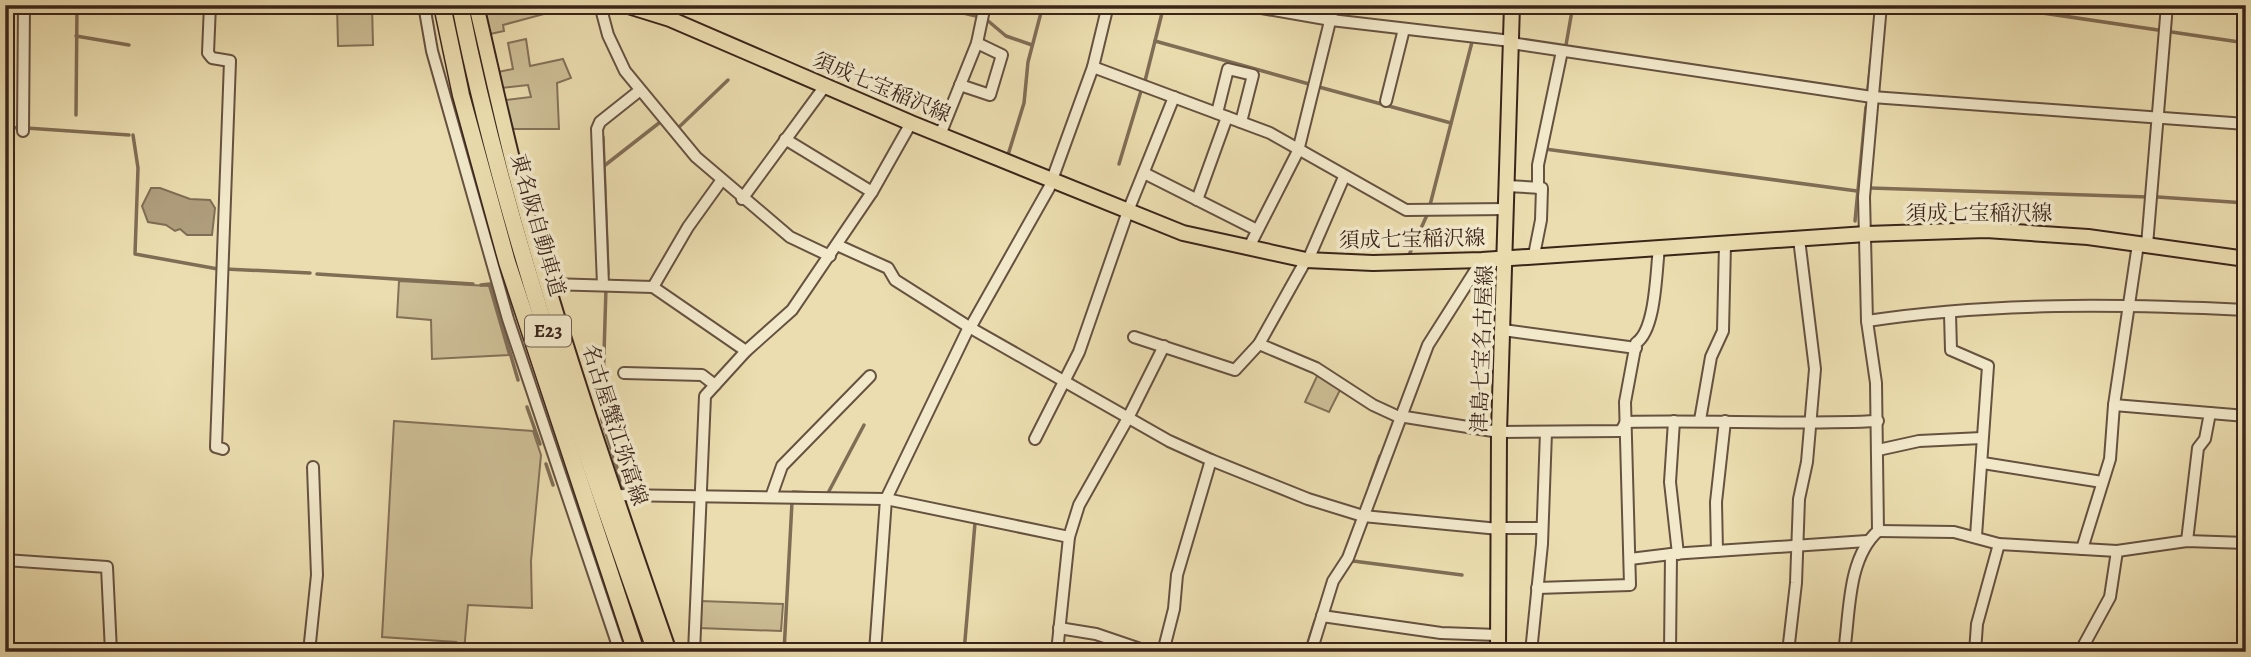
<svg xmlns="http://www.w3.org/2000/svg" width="2251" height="657" font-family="Alegreya,'Noto Serif JP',serif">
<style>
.green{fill:#cdbe96;stroke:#847159;stroke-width:2}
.water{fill:#af9e7d;stroke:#806d56;stroke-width:2}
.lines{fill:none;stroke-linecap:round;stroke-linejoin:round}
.stream{stroke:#806d56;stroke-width:3.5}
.minor-casing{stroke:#665241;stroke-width:14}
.major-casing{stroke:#3a241c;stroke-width:18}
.highway-casing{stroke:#3a241c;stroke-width:19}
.minor{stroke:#f2e9cb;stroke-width:10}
.major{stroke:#ebddaf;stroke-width:14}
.highway{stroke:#ebddaf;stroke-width:16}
.labels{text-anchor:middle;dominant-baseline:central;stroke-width:7;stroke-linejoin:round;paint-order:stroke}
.shield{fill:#f2e9cb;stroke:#715f50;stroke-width:2}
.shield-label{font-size:19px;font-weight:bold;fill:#3a241c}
.street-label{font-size:21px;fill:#3a241c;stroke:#f2e9cb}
</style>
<rect width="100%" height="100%" fill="#ebddaf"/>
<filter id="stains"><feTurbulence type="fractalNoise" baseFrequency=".00286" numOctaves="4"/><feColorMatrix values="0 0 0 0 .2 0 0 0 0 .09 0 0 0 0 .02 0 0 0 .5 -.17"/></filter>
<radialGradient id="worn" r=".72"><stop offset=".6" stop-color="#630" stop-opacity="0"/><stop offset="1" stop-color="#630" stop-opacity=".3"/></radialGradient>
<g class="green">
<path d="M 337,5 L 372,5 L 373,45 L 338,46 Z"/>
<path d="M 488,5 L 544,5 L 544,14 L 503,25 L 504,31 L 490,34 L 485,10 Z"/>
<path d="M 526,39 L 530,66 L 563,59 L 571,78 L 557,83 L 559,129 L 513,129 L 505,100 L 531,97 L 528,85 L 502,88 L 498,72 L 513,69 L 508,43 Z"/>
<path d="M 399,281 L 489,286 L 509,355 L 432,359 L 431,320 L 397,317 Z"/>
<path d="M 1318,374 L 1340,390 L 1329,412 L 1305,402 Z"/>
<path d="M 394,421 L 533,431 L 541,455 L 531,561 L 532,608 L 468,605 L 464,652 L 456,652 L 456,642 L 382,637 Z"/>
<path d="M 700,601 L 783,604 L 781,631 L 699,628 Z"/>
</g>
<path class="water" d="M 151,188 L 160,188 L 190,199 L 210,200 L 215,208 L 212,235 L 187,235 L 180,229 L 175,231 L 166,225 L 148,222 L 142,206 Z"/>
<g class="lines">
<g class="stream">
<path d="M 930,5 L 976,16"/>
<path d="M 1989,5 L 2246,43"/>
<path d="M 987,20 L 1006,36 L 1032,45"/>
<path d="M 76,36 L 129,45"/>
<path d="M 1155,41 L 1309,84"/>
<path d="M 1566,45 L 1573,5"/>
<path d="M 1145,81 L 1164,5"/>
<path d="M 1319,87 L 1451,123"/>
<path d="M 1868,89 L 1871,60"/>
<path d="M 76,115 L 77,5"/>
<path d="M 5,127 L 19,128"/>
<path d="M 26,128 L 129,135"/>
<path d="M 677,129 L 728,80"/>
<path d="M 133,135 L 138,168 L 135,254 L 218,269"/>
<path d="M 603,137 L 608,274"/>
<path d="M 1545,149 L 1857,191"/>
<path d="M 1008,155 L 1024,103 L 1028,62 L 1043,5"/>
<path d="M 1119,164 L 1141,91"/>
<path d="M 604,166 L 659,123"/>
<path d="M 1870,188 L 2148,197"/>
<path d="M 2158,197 L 2246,203"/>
<path d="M 1430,205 L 1472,42"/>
<path d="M 1855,221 L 1866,107"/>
<path d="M 1409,255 L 1427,215"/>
<path d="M 225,269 L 310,273"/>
<path d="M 317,274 L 473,284"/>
<path d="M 481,285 L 490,284 L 518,380"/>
<path d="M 606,288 L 602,420 L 624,490"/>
<path d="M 527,407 L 540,444"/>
<path d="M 546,464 L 553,485"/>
<path d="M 1370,484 L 1380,456"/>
<path d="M 793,492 L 813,493"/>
<path d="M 828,493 L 864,425"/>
<path d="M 1353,561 L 1462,575"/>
<path d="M 784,652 L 792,502"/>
<path d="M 964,652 L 975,523"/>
<path d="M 1305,652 L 1315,621"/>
</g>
<defs>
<g id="minor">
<path d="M 210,5 L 208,53 L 212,58 L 230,61 L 216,447 L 223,449"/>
<path d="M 424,5 L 432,51 L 508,319 L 620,652"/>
<path d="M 600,5 L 608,35 L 625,71 L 696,157 L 790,237 L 830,256"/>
<path d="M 1244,5 L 1331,20 L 1511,41"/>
<path d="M 1511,43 L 1872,97 L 2246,124"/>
<path d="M 1093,67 L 1270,133 L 1406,210 L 1507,209"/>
<path d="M 960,85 L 990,95 L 1002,55 L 977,43"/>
<path d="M 1386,101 L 1404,29"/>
<path d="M 1217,113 L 1228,69 L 1253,75 L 1241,122"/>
<path d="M 23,131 L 24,5"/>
<path d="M 940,135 L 977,43 L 985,5"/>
<path d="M 785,139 L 872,192"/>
<path d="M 1146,174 L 1257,230"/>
<path d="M 1507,186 L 1542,188 L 1541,220 L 1534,255"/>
<path d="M 1538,188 L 1538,165 L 1562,51"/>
<path d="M 742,199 L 825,86"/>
<path d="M 1197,200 L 1227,117"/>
<path d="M 837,245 L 888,268 L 895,280 L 969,327 L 1169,441 L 1211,460 L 1308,499 L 1363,516 L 1499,529"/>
<path d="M 2147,245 L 2167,5"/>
<path d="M 1248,249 L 1298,151 L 1334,5"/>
<path d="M 1308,260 L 1344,177"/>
<path d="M 549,284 L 653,287 L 688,227 L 721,181"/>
<path d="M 603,285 L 597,129 L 600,122 L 639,91"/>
<path d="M 653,287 L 746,351"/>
<path d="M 1950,314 L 1951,350 L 1988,366 L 1976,536"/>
<path d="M 1867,321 C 1991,302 2121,304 2246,310"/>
<path d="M 970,328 L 1049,188 L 1093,67 L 1108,5"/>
<path d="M 1503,330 L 1636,348"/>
<path d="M 1134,337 L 1235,370 L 1259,344 L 1306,260"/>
<path d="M 1259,344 L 1316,368 L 1373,405 L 1399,417"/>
<path d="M 624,373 L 702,375 L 715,385"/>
<path d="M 2114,405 L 2246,416"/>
<path d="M 1399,416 L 1499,432 L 1621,431 L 1626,422 C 1710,420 1794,425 1878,421"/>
<path d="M 1700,420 L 1711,357 L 1723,331 L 1725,244"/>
<path d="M 1674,421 L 1670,482 L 1678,554"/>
<path d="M 1035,439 L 1079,352 L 1128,211 L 1174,97"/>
<path d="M 1878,450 L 1919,441 L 1982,438"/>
<path d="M 1983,463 L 2102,482"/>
<path d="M 615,495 L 886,499 L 1069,537"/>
<path d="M 771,497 L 782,466 L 870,376"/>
<path d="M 1499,528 L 1542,528"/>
<path d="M 1878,531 L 1954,532 L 1999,544 L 2117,551 L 2187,541 L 2246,543"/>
<path d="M 2187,541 L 2198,448 L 2205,439 L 2210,413"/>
<path d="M 2082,549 L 2110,459 L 2114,405 L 2138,244"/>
<path d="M 1717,551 L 1716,502 L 1725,421"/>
<path d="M 1630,559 L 1671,554"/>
<path d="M 5,560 L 107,567 L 111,652"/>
<path d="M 1537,588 L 1630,585 L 1625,402 L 1636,343 C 1656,330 1656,271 1659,248"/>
<path d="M 1322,616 L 1441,633 L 1498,635"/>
<path d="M 1059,628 L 1096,634 L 1149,652"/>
<path d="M 309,652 L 317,575 L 313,467"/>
<path d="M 694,652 L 705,396 L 746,351 L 792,310 L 872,192 L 911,123"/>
<path d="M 875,652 L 886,499 L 969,327"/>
<path d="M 1057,652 L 1069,537 L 1079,505 L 1128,418 L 1164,346"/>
<path d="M 1163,652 L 1174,609 L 1177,575 L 1211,460"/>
<path d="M 1311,652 L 1333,581 L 1348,558 L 1428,345 L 1482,260"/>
<path d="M 1531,652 L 1542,544 L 1546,432"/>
<path d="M 1670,652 L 1671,554 L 1867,541"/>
<path d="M 1788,652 L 1796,583 L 1799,499 L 1807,462 L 1815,369 L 1799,239"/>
<path d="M 1844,652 C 1850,613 1847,559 1878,531 L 1876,383 L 1867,321 L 1864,197 L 1881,5"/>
<path d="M 1975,652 L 1977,624 L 1999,544"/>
<path d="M 2080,652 L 2110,597 L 2117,551"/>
</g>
<g id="major">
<path d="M 476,5 C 489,60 501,116 515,171 C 558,333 614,493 669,652"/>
<path d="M 625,5 L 670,19 L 911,123 L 1183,233 L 1306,260 L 1373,263 L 1482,260 L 1866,234 L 1986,230 L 2088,237 L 2246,259"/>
<path d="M 1498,652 L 1499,432 L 1512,5"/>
</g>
<g id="highway">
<path d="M 442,5 L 461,95 L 507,262 L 636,652"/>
<path d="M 460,5 C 504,226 581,440 656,652"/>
</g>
</defs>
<use href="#minor" class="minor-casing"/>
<use href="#major" class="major-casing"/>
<use href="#highway" class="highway-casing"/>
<use href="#minor" class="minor"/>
<use href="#major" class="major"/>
<use href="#highway" class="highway"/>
</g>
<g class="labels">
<rect class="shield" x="525" y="315.5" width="46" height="31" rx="5"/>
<g class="shield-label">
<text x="548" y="331">E23</text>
</g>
<g class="street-label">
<text transform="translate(882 87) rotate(23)">須成七宝稲沢線</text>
<text x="1979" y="213">須成七宝稲沢線</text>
<text transform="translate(538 225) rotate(74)">東名阪自動車道</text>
<text transform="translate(1412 239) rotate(-1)">須成七宝稲沢線</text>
<text transform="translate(1482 349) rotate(-88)">津島七宝名古屋線</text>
<text transform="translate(615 425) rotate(72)">名古屋蟹江弥富線</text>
</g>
</g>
<rect width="2251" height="657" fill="none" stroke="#ebddaf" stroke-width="28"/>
<rect x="7" y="7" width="2237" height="643" fill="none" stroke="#3a241c" stroke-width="3.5"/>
<rect x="14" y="14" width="2223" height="629" fill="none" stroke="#3a241c" stroke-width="2"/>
<rect width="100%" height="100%" filter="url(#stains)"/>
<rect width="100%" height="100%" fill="url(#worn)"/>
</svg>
